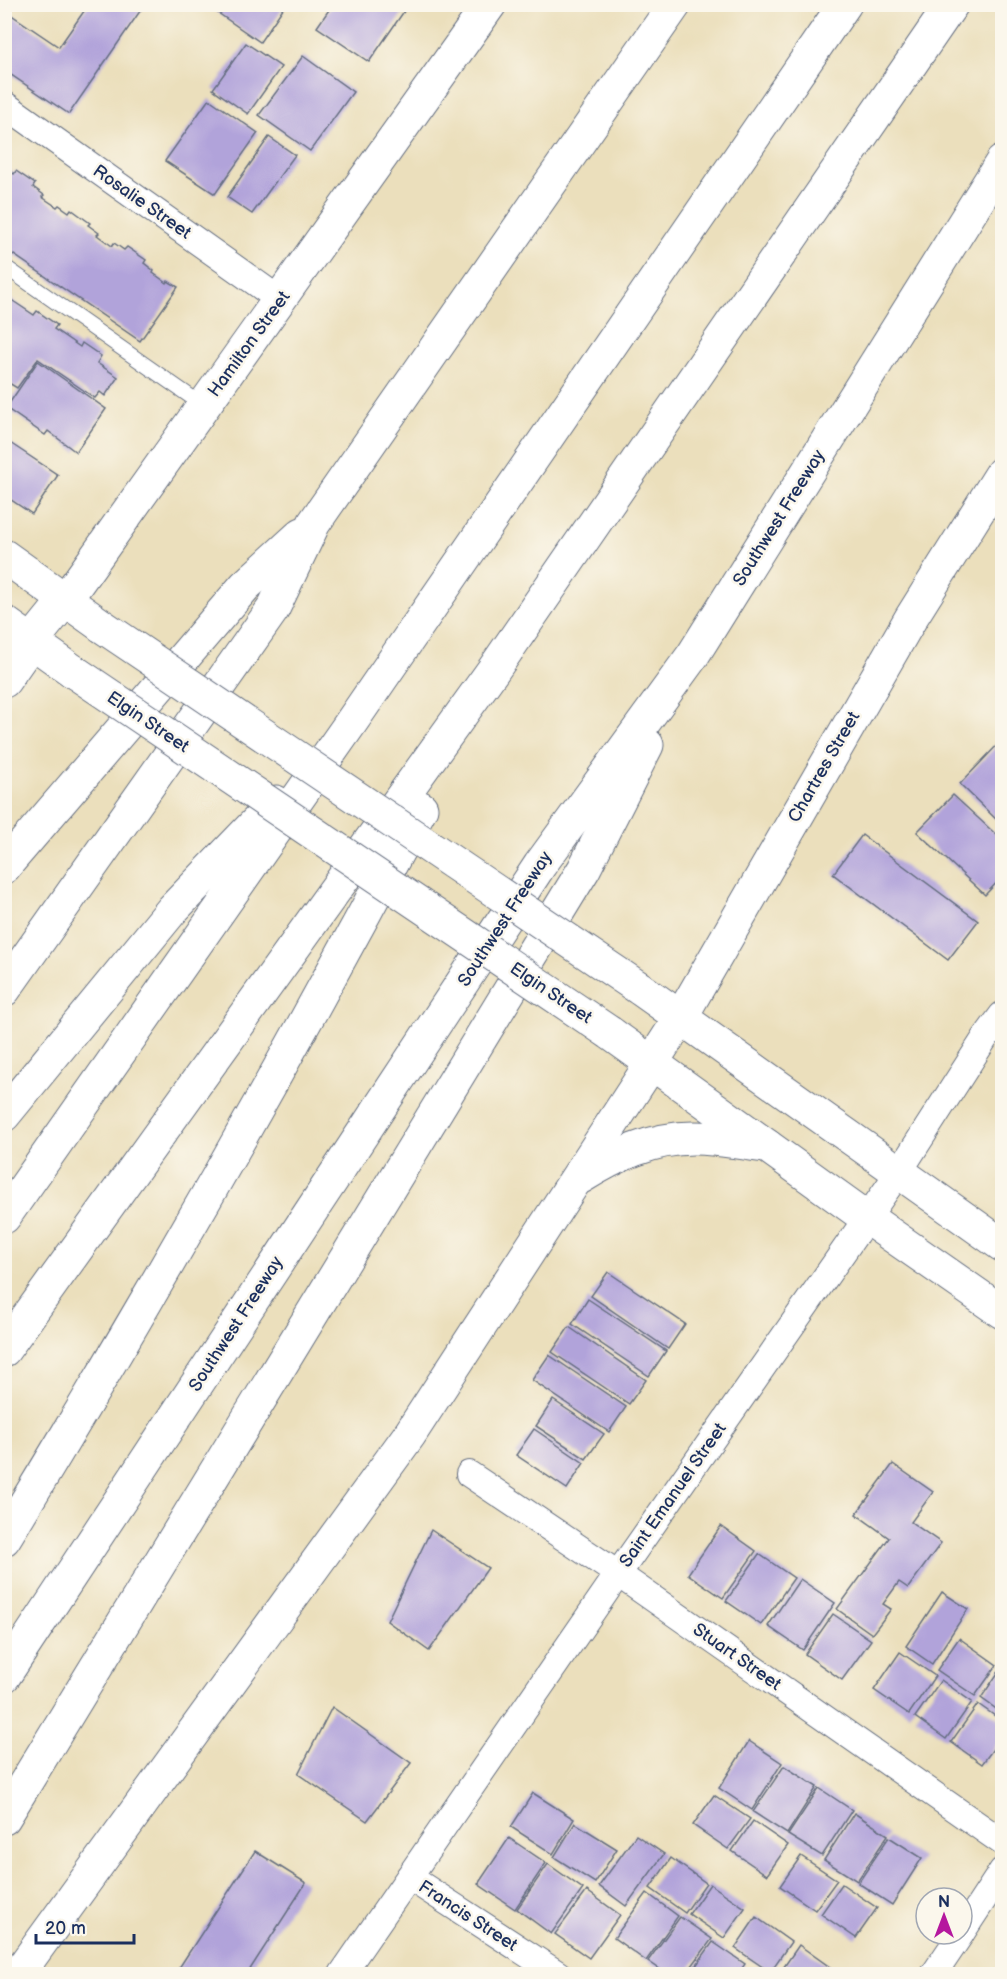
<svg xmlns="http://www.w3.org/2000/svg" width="1007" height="1979" font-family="'Balsamiq Sans',sans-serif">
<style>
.building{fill:#b1a3da}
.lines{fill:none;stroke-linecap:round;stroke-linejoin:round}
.service-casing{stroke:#646d7f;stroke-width:16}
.minor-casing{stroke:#646d7f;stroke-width:28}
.tertiary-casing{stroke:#646d7f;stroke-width:35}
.secondary-casing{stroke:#646d7f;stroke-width:35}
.primary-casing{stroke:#646d7f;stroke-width:35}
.motorway-casing{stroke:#646d7f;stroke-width:35}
.service{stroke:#fff;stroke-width:14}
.minor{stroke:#fff;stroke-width:26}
.tertiary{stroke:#fff;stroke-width:33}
.secondary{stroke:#fff;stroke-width:33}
.primary{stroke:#fff;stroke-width:33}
.motorway{stroke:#fff;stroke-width:33}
.primary-bridge-casing{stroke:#646d7f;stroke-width:35;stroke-linecap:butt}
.primary-bridge{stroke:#fff;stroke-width:33}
.labels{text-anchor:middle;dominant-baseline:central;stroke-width:5;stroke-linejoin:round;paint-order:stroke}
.street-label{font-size:18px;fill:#1b2f5e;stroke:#fbf7ec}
</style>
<rect width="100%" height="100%" fill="#fbf7ec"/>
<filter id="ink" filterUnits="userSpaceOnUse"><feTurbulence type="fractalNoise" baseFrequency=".0167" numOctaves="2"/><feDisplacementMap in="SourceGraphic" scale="12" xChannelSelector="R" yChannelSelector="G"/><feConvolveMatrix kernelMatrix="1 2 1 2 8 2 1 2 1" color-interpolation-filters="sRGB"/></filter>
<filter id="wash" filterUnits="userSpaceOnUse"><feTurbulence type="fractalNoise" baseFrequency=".008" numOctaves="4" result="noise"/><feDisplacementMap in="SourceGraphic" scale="24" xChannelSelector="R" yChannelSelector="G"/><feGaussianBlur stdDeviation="1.35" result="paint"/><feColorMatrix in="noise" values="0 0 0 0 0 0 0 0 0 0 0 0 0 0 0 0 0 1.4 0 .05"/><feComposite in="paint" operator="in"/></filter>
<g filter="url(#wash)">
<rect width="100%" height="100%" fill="#ebdfbc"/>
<g id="blocks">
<g class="building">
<path d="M 89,4 L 145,4 L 69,114 L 4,70 L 4,10 L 59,47 Z"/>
<path d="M 205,4 L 286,4 L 260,42 Z"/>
<path d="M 333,4 L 409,4 L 369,62 L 317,27 Z"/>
<path d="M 246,43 L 281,67 L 248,114 L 213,89 Z"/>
<path d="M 303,56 L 353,92 L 310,151 L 259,115 Z"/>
<path d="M 209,99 L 258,133 L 215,194 L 165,161 Z"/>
<path d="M 269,137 L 295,155 L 252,214 L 227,197 Z"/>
<path d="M 4,167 L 14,174 L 16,171 L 35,184 L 33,187 L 44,195 L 42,197 L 57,207 L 59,205 L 69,212 L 71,209 L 90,223 L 88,225 L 99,233 L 97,235 L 112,246 L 114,243 L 124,250 L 127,247 L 146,260 L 144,263 L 154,271 L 153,273 L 167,283 L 168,281 L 178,287 L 140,341 L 4,248 Z"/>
<path d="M 4,295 L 34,315 L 37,311 L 57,325 L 54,329 L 80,347 L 82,343 L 101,356 L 97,363 L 118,377 L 105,396 L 100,392 L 95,398 L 38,359 L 17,388 L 4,380 Z"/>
<path d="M 38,361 L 106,409 L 76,452 L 48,431 L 45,435 L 6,408 Z"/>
<path d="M 4,439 L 58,475 L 32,514 L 4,495 Z"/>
<path d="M 1002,740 L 1002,825 L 960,784 Z"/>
<path d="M 953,795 L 1002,840 L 1002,877 L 985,895 L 917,832 Z"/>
<path d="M 862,835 L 978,921 L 948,960 L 833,874 Z"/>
<path d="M 608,1272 L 685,1324 L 668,1349 L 591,1296 Z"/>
<path d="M 588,1299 L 666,1351 L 649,1376 L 572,1324 Z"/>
<path d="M 569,1327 L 646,1380 L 629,1404 L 552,1352 Z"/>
<path d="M 549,1355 L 626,1407 L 609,1432 L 532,1380 Z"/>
<path d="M 553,1400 L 604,1434 L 586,1459 L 536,1426 Z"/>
<path d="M 534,1429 L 584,1463 L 567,1489 L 516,1455 Z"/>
<path d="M 893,1464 L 933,1492 L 911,1522 L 941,1543 L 908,1588 L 899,1582 L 883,1604 L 891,1609 L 872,1634 L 837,1609 L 889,1538 L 856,1514 Z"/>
<path d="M 721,1526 L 756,1551 L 723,1598 L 688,1574 Z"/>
<path d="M 431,1530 L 488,1568 L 429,1651 L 387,1621 Z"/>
<path d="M 759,1554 L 794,1578 L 761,1625 L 726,1601 Z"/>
<path d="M 800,1579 L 835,1603 L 803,1650 L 768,1626 Z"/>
<path d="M 942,1592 L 968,1609 L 932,1664 L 906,1646 Z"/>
<path d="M 833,1614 L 871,1640 L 842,1680 L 805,1654 Z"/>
<path d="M 959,1638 L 997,1665 L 975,1696 L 937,1670 Z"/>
<path d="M 900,1652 L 935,1676 L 909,1714 L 874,1690 Z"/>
<path d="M 1002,1667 L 1002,1713 L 981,1698 Z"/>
<path d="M 941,1680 L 972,1702 L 946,1739 L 915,1717 Z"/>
<path d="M 978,1704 L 1002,1721 L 1002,1737 L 982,1764 L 951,1742 Z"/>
<path d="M 332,1707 L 411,1763 L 367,1821 L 298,1774 Z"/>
<path d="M 749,1741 L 782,1763 L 752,1810 L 719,1788 Z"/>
<path d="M 784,1766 L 817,1787 L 787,1834 L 753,1812 Z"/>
<path d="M 819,1788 L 852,1810 L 822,1856 L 788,1835 Z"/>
<path d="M 533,1793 L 574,1819 L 553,1854 L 511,1827 Z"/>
<path d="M 714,1795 L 750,1819 L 728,1849 L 693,1825 Z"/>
<path d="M 854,1813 L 888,1835 L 857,1881 L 824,1860 Z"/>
<path d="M 753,1821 L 788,1845 L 767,1875 L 732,1851 Z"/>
<path d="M 575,1823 L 617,1849 L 595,1883 L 554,1857 Z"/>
<path d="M 636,1835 L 664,1854 L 626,1906 L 599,1886 Z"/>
<path d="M 889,1837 L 922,1858 L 892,1905 L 858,1883 Z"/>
<path d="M 509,1838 L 546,1863 L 515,1909 L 478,1884 Z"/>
<path d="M 255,1851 L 306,1883 L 247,1974 L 175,1974 Z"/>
<path d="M 801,1856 L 837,1880 L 815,1910 L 780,1886 Z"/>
<path d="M 671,1858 L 706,1883 L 685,1913 L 650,1888 Z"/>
<path d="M 548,1864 L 583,1889 L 551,1934 L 517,1909 Z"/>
<path d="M 710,1884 L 745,1908 L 724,1938 L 689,1914 Z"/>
<path d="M 842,1884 L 877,1908 L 856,1938 L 821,1914 Z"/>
<path d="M 587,1891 L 620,1915 L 589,1958 L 555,1934 Z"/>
<path d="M 647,1893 L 678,1916 L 646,1961 L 614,1938 Z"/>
<path d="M 680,1917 L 712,1939 L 686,1974 L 667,1974 L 648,1961 Z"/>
<path d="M 756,1917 L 791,1942 L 770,1972 L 735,1948 Z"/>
<path d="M 713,1942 L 745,1964 L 738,1974 L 690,1974 Z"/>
<path d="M 799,1945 L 834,1970 L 831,1974 L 779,1974 Z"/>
</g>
</g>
</g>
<g filter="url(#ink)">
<use href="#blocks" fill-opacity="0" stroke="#646d7f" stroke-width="1.5"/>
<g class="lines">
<defs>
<path id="service" d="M 4,266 L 204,406"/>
<g id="minor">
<path d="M 4,104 L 280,300"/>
<path d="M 469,1474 L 618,1574 L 1002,1842"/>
<path d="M 409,1877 L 558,1974"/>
<path d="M 962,1932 L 1002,1871"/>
<path d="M 342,1974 L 618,1574 L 899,1172 L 985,1038 L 1002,1015"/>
<path d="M 934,1974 L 961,1934"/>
</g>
<g id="tertiary">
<path d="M 66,599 L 490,4"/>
<path d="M 651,1064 L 681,1017 L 911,618 L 1002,473"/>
</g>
<path id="secondary" d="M 4,681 L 32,641 L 66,599"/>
<g id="primary">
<path d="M 4,556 L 102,626"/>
<path d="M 4,622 L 73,671"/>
<path d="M 639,988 L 1002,1245"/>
<path d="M 610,1033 L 867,1218 L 1002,1312"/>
</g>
<g id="motorway">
<path d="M 4,867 L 245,586 L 302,534"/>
<path d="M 4,990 L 273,609 L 314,523 L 675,4"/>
<path d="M 4,1115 L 172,910 L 276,802"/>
<path d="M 581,1177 C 615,1156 652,1138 693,1138 C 717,1138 743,1143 767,1146"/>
<path d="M 4,1217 L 350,724 L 845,4"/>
<path d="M 4,1350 L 494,669 L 952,4"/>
<path d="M 4,1539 C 150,1300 290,1055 421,808"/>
<path d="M 4,1676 L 540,865 L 693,655 L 1002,162"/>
<path d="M 4,1818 L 584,869 L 647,745"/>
<path d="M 18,1974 L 410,1434 L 651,1064"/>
</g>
</defs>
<use href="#service" class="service-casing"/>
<use href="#minor" class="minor-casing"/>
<use href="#tertiary" class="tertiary-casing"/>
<use href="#secondary" class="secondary-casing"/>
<use href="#primary" class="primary-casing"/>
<use href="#motorway" class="motorway-casing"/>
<use href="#service" class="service"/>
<use href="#minor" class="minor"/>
<use href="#tertiary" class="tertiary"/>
<use href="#secondary" class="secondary"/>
<use href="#primary" class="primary"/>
<use href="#motorway" class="motorway"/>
<defs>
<g id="primary-bridge">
<path d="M 102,626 L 639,988"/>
<path d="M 73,671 L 610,1033"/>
</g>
</defs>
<use href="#primary-bridge" class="primary-bridge-casing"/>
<use href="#primary-bridge" class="primary-bridge"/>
</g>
</g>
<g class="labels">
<g class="street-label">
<text transform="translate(142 202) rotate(35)">Rosalie Street</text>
<text transform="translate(249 344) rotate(-54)">Hamilton Street</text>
<text transform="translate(779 518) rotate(-58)">Southwest Freeway</text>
<text transform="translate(148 722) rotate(34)">Elgin Street</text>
<text transform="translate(824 767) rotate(-60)">Chartres Street</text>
<text transform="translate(505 919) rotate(-57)">Southwest Freeway</text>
<text transform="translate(551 993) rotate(34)">Elgin Street</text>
<text transform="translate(236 1324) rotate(-57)">Southwest Freeway</text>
<text transform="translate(673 1495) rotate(-55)">Saint Emanuel Street</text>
<text transform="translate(737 1657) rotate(35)">Stuart Street</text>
<text transform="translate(468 1916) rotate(33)">Francis Street</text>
</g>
</g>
<rect width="1007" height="1979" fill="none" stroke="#fbf7ec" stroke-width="24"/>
<g transform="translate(944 1916)"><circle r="28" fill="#fbf7ec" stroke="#a1a7b3" stroke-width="1.5"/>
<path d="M0-4.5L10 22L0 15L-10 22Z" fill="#b5179e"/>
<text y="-9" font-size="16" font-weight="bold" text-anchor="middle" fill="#1b2f5e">N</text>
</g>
<path d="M36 1934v9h98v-9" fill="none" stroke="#1b2f5e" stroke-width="3"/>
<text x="45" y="1934" font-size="18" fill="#1b2f5e" stroke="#fbf7ec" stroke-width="4.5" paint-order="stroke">20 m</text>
</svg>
